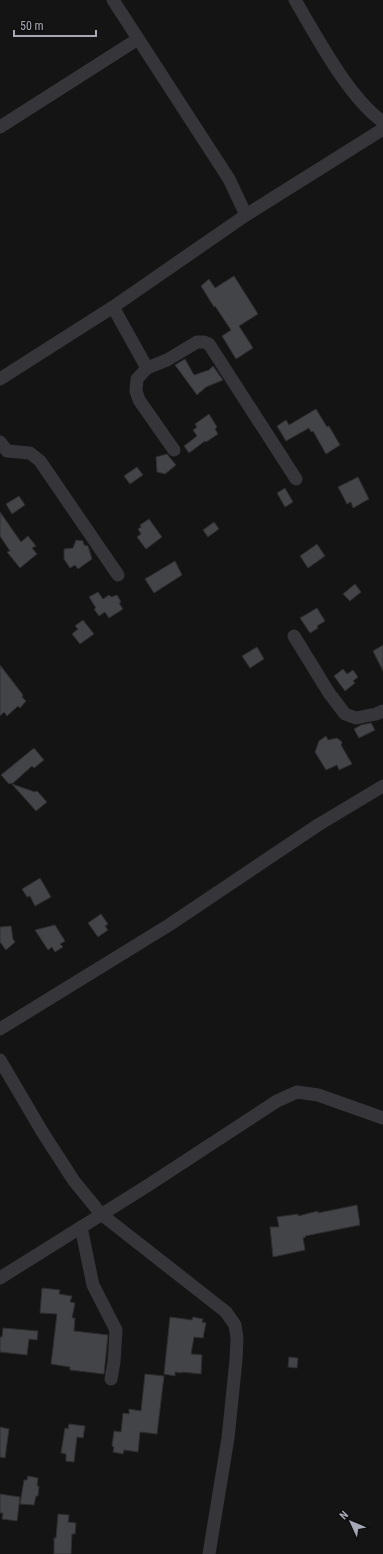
<svg xmlns="http://www.w3.org/2000/svg" width="383" height="1554" font-family="'Roboto Condensed',sans-serif">
<style>
.building{fill:#434448;stroke:#2e2e31}
.lines{fill:none;stroke-linecap:round;stroke-linejoin:round}
.minor{stroke:#35353a;stroke-width:13}
</style>
<rect width="100%" height="100%" fill="#141415"/>
<g class="building">
<path d="M 234,276 L 258,314 L 239,326 L 253,348 L 236,359 L 222,336 L 231,330 L 215,306 L 214,307 L 201,286 L 209,279 L 215,288 Z"/>
<path d="M 185,359 L 194,375 L 209,370 L 213,366 L 223,380 L 206,387 L 197,395 L 175,365 Z"/>
<path d="M 316,409 L 327,427 L 329,426 L 340,445 L 326,454 L 313,431 L 311,432 L 309,428 L 286,441 L 277,426 L 286,420 L 289,425 Z"/>
<path d="M 209,414 L 217,427 L 215,429 L 218,434 L 206,442 L 205,441 L 189,453 L 184,446 L 197,436 L 193,430 L 197,427 L 195,424 Z"/>
<path d="M 167,454 L 176,465 L 165,474 L 157,472 L 156,457 Z"/>
<path d="M 137,467 L 143,475 L 130,484 L 124,476 Z"/>
<path d="M 358,477 L 369,499 L 353,508 L 351,502 L 347,504 L 338,487 Z"/>
<path d="M 285,488 L 293,502 L 285,507 L 277,493 Z"/>
<path d="M 19,496 L 25,505 L 12,514 L 6,504 Z"/>
<path d="M 0,512 L 21,542 L 28,536 L 36,546 L 32,548 L 37,554 L 20,568 L 7,552 L 10,551 L 0,536 Z"/>
<path d="M 149,519 L 162,537 L 146,549 L 137,537 L 141,534 L 138,529 L 141,527 L 140,525 Z"/>
<path d="M 214,522 L 219,529 L 208,537 L 203,530 Z"/>
<path d="M 76,540 L 83,541 L 84,545 L 88,546 L 92,559 L 78,569 L 75,565 L 70,568 L 64,559 L 64,549 L 73,548 Z"/>
<path d="M 317,544 L 325,556 L 308,568 L 300,556 Z"/>
<path d="M 175,561 L 182,575 L 154,593 L 145,579 Z"/>
<path d="M 355,584 L 361,592 L 350,601 L 343,594 Z"/>
<path d="M 98,592 L 103,599 L 109,595 L 111,597 L 117,595 L 121,602 L 119,603 L 123,609 L 109,618 L 105,612 L 99,616 L 94,609 L 96,608 L 89,597 Z"/>
<path d="M 317,608 L 325,621 L 317,626 L 318,628 L 310,633 L 300,618 Z"/>
<path d="M 83,620 L 94,634 L 80,644 L 72,634 L 78,629 L 75,626 Z"/>
<path d="M 383,645 L 383,671 L 373,651 Z"/>
<path d="M 257,647 L 264,659 L 250,668 L 242,656 Z"/>
<path d="M 0,665 L 23,695 L 22,697 L 26,701 L 20,708 L 18,706 L 7,716 L 4,712 L 0,716 Z"/>
<path d="M 343,669 L 347,674 L 353,670 L 358,677 L 353,681 L 355,683 L 345,691 L 334,676 Z"/>
<path d="M 371,723 L 375,730 L 359,738 L 354,729 L 361,725 Z"/>
<path d="M 326,736 L 328,740 L 337,738 L 342,742 L 341,745 L 352,764 L 339,770 L 337,765 L 326,770 L 315,752 L 319,741 Z"/>
<path d="M 34,748 L 44,760 L 34,768 L 32,766 L 12,784 L 35,792 L 37,791 L 47,802 L 36,811 L 11,783 L 9,784 L 1,775 Z"/>
<path d="M 40,878 L 51,897 L 35,906 L 30,896 L 27,897 L 22,889 Z"/>
<path d="M 101,914 L 108,924 L 105,926 L 108,930 L 98,937 L 88,923 Z"/>
<path d="M 55,925 L 65,941 L 60,944 L 63,947 L 55,952 L 52,947 L 48,950 L 35,930 Z"/>
<path d="M 11,926 L 13,939 L 15,942 L 6,950 L 0,942 L 0,927 Z"/>
<path d="M 357,1205 L 360,1225 L 305,1236 L 306,1237 L 303,1238 L 305,1250 L 273,1257 L 270,1227 L 279,1227 L 277,1217 L 298,1214 L 298,1216 L 318,1211 L 318,1213 Z"/>
<path d="M 42,1288 L 60,1290 L 59,1294 L 72,1296 L 70,1302 L 75,1303 L 72,1318 L 75,1318 L 74,1331 L 108,1335 L 104,1374 L 70,1370 L 70,1367 L 51,1364 L 57,1314 L 40,1313 Z"/>
<path d="M 170,1317 L 192,1320 L 193,1317 L 203,1319 L 202,1322 L 206,1323 L 203,1338 L 194,1337 L 191,1354 L 202,1355 L 201,1374 L 182,1372 L 182,1373 L 175,1372 L 175,1376 L 164,1374 Z"/>
<path d="M 3,1328 L 38,1331 L 37,1340 L 29,1339 L 27,1355 L 0,1352 L 0,1337 L 2,1337 Z"/>
<path d="M 289,1357 L 298,1358 L 297,1368 L 288,1367 Z"/>
<path d="M 145,1374 L 164,1376 L 157,1434 L 140,1432 L 138,1452 L 124,1450 L 123,1454 L 113,1452 L 114,1447 L 112,1446 L 114,1431 L 121,1432 L 123,1413 L 129,1414 L 129,1409 L 141,1411 Z"/>
<path d="M 69,1424 L 85,1426 L 83,1438 L 77,1437 L 74,1462 L 66,1461 L 66,1454 L 61,1453 L 65,1428 L 68,1429 Z"/>
<path d="M 0,1427 L 9,1429 L 5,1458 L 0,1457 Z"/>
<path d="M 28,1476 L 38,1478 L 37,1486 L 39,1486 L 38,1496 L 36,1496 L 34,1505 L 20,1504 L 24,1480 L 27,1480 Z"/>
<path d="M 0,1494 L 20,1497 L 17,1521 L 2,1519 L 3,1513 L 0,1513 Z"/>
<path d="M 58,1514 L 69,1515 L 68,1522 L 76,1523 L 75,1534 L 72,1534 L 71,1554 L 54,1554 L 54,1538 L 56,1538 Z"/>
</g>
<g class="lines">
<g class="minor">
<path d="M 295,0 C 317,37 348,97 383,122"/>
<path d="M 0,127 L 138,39"/>
<path d="M 246,215 L 383,129"/>
<path d="M 113,307 L 147,368"/>
<path d="M 0,379 L 113,307 L 246,215 L 229,179 L 113,0"/>
<path d="M 0,442 L 7,451 L 30,453 L 40,461 L 118,575"/>
<path d="M 174,450 L 139,400 L 136,391 L 137,379 L 147,368 L 167,360 L 197,342 L 204,342 L 209,344 L 296,479"/>
<path d="M 294,636 L 329,693 L 345,714 L 356,718 L 376,714 L 383,711"/>
<path d="M 0,1029 L 169,925 L 318,825 L 383,786"/>
<path d="M 0,1060 L 43,1133 L 74,1181 L 101,1214 L 226,1312 L 235,1325 L 237,1338 L 236,1360 L 228,1438 L 209,1554"/>
<path d="M 81,1227 L 93,1285 L 116,1330 L 114,1362 L 111,1379"/>
<path d="M 0,1278 L 147,1186 L 277,1101 L 297,1092 L 318,1095 L 383,1118"/>
</g>
</g>
<g transform="translate(351 1522) rotate(314)" stroke="#0f0f10" stroke-width="3" paint-order="stroke">
<path d="M0-3L7 15L0 10L-7 15Z" fill="#a6a9b5"/>
<text y="-6" font-size="11" font-weight="bold" text-anchor="middle" fill="#a6a9b5">N</text>
</g>
<path d="M14 30v6h82v-6" fill="none" stroke="#a6a9b5" stroke-width="2"/>
<text x="20" y="30" font-size="12" fill="#a6a9b5" stroke="#0f0f10" stroke-width="3" paint-order="stroke">50 m</text>
</svg>
